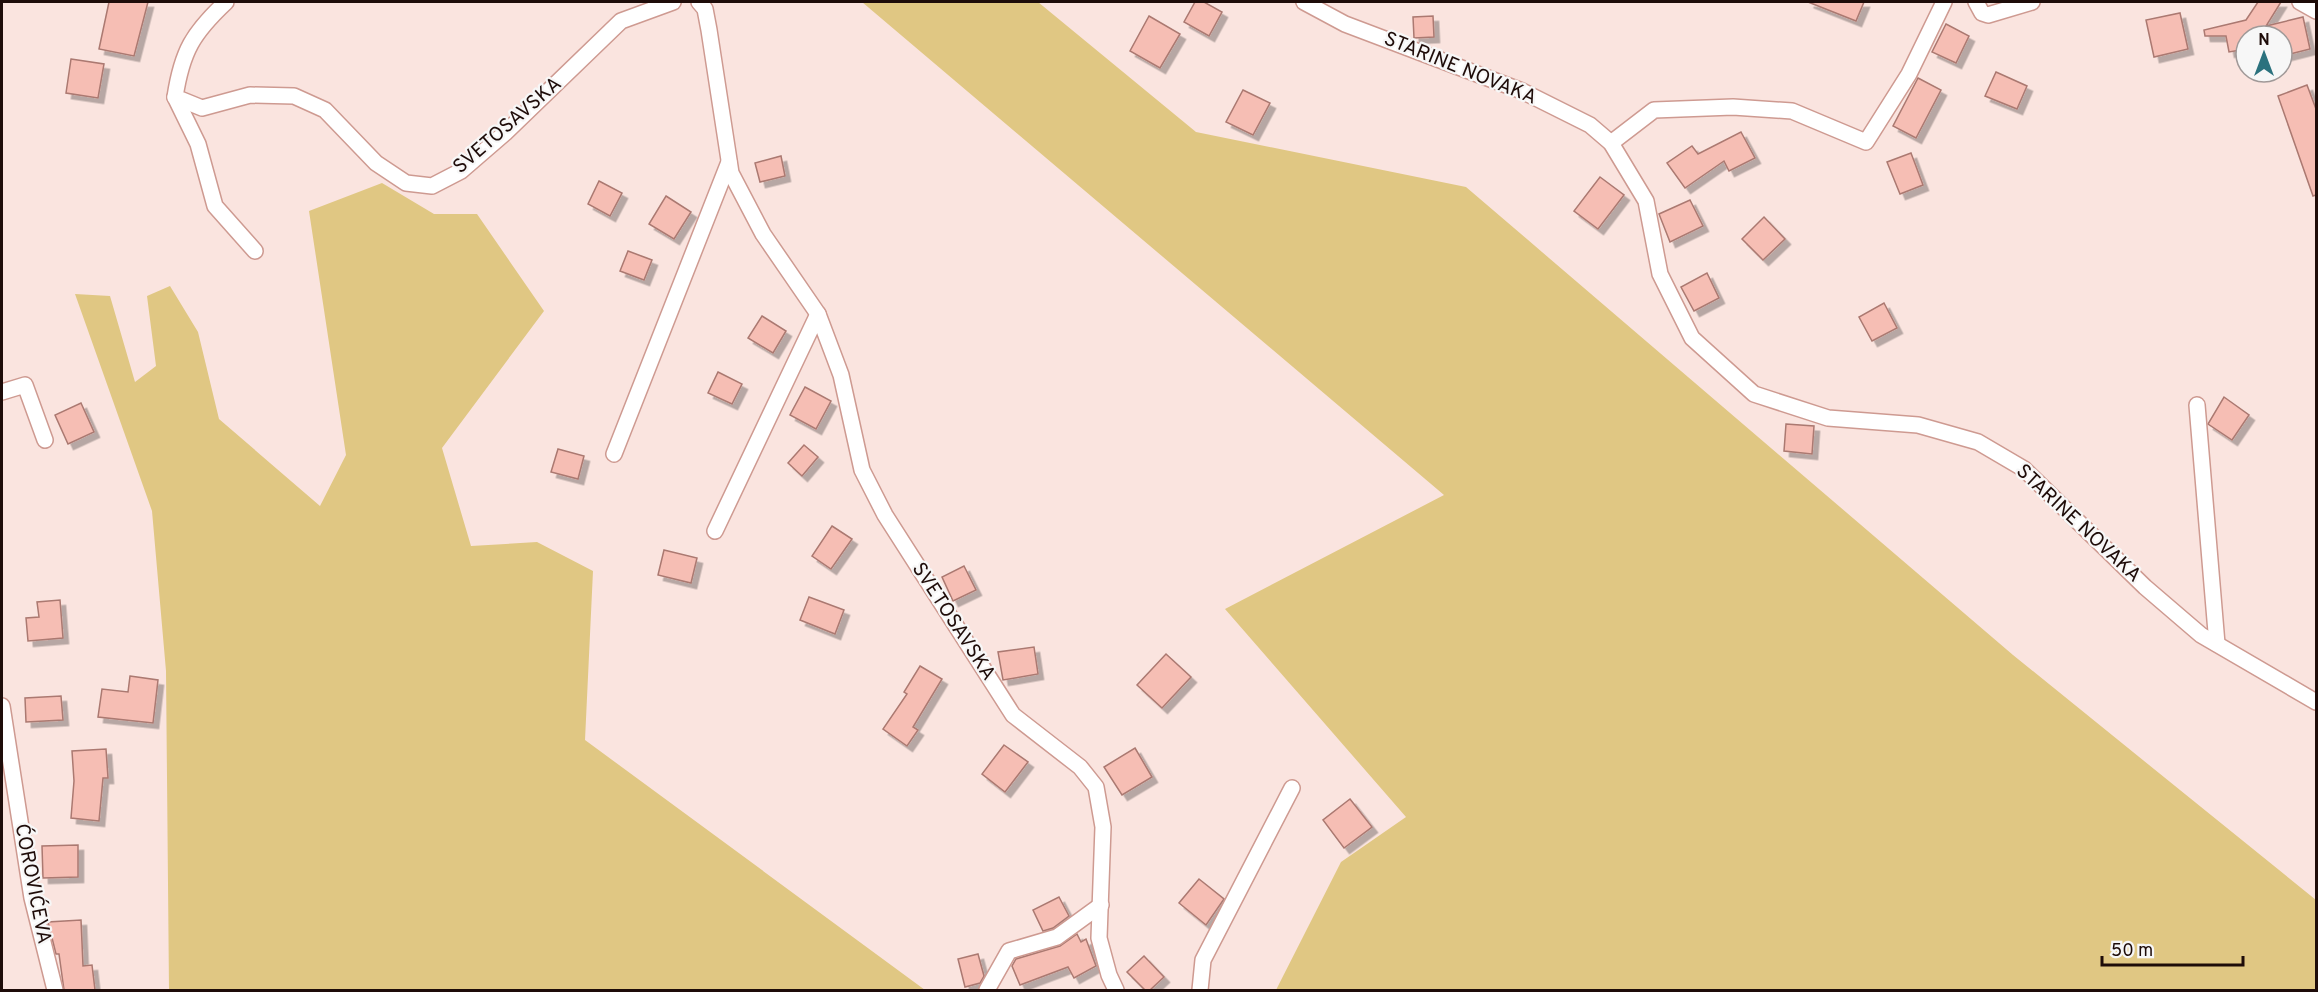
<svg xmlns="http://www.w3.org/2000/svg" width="2318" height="992" font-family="Overpass,sans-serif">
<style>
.green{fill:#e0c783}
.building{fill:#f6beb4;stroke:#ab7971;stroke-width:1.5;filter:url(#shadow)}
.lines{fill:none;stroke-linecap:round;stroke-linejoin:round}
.street-casing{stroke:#ce9a91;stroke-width:18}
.street{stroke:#fff;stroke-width:15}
.labels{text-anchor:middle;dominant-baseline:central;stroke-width:4.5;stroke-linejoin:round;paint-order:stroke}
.street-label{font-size:20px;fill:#1e0c09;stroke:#f7f7f7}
</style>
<defs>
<filter id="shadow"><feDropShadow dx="5.5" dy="5.5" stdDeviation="0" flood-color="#0004"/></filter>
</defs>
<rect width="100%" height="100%" fill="#fae4df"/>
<g class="green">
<path d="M 862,2 L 1038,2 L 1196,132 L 1466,187 L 2013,655 L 2316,900 L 2316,990 L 1276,990 L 1341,862 L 1406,817 L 1225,609 L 1444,495 Z"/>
<path d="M 382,183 L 434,214 L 477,214 L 544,311 L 442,448 L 471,546 L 537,542 L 593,571 L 585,740 L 925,990 L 169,990 L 166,671 L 152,511 L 75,294 L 110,296 L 135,382 L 156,366 L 147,296 L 170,286 L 198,332 L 219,419 L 320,506 L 346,455 L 309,211 Z"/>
</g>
<g class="building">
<path d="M 109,2 L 148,2 L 134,56 L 99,49 Z"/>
<path d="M 1195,2 L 1204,2 L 1222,12 L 1209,36 L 1184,22 Z"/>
<path d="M 1808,2 L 1864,2 L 1856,21 Z"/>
<path d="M 2258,2 L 2281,2 L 2266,26 L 2303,17 L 2310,49 L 2282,56 L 2282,36 L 2246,36 L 2246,49 L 2229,52 L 2226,36 L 2205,36 L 2204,30 L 2246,20 Z"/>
<path d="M 2180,13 L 2188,49 L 2154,57 L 2146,20 Z"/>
<path d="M 1149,16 L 1180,34 L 1160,68 L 1130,51 Z"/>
<path d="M 1433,16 L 1434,37 L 1414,38 L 1413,17 Z"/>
<path d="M 1946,24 L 1969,36 L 1956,63 L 1932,52 Z"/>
<path d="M 71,59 L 104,64 L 98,98 L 66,93 Z"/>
<path d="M 1996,72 L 2027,86 L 2017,109 L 1985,96 Z"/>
<path d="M 1918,78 L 1941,90 L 1916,138 L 1893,126 Z"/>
<path d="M 2307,85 L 2316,109 L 2316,195 L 2313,196 L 2278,96 Z"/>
<path d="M 1243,90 L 1270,103 L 1253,135 L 1226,122 Z"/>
<path d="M 1741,132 L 1755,158 L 1729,171 L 1724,161 L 1685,188 L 1667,163 L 1692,146 L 1698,154 Z"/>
<path d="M 1911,153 L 1923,185 L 1900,194 L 1887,162 Z"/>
<path d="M 781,156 L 785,176 L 760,182 L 755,163 Z"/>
<path d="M 1600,177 L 1624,195 L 1598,229 L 1574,211 Z"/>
<path d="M 599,181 L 622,193 L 610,216 L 588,204 Z"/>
<path d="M 666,196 L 691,212 L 674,239 L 649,224 Z"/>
<path d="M 1690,200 L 1703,226 L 1670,242 L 1659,214 Z"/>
<path d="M 1764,217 L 1785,239 L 1763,260 L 1742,239 Z"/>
<path d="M 628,251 L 652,260 L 644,280 L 620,271 Z"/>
<path d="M 1707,273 L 1719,298 L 1694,311 L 1681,287 Z"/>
<path d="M 1884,303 L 1897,328 L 1872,341 L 1859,317 Z"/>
<path d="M 762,316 L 786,331 L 773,353 L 748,338 Z"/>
<path d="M 718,372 L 742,384 L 732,404 L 708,393 Z"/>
<path d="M 805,387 L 831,401 L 816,429 L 790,415 Z"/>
<path d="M 2224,397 L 2249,415 L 2232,440 L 2208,424 Z"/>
<path d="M 81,403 L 94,432 L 68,444 L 55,415 Z"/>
<path d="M 1786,424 L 1814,426 L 1812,454 L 1784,451 Z"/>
<path d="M 804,445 L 818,457 L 802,476 L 788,463 Z"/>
<path d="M 558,449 L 584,456 L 578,479 L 551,472 Z"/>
<path d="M 832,526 L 852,539 L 831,569 L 812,556 Z"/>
<path d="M 664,550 L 697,558 L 691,583 L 658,575 Z"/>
<path d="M 964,566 L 976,590 L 953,601 L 942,577 Z"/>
<path d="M 809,597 L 844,610 L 835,634 L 800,620 Z"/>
<path d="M 60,600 L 63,638 L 28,641 L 26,618 L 39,617 L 37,602 Z"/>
<path d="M 1034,647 L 1038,674 L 1003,680 L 998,652 Z"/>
<path d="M 1166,654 L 1191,677 L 1162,708 L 1137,685 Z"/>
<path d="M 920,666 L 942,679 L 913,727 L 918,730 L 907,746 L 883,729 L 907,694 L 904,692 Z"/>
<path d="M 130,676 L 158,680 L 153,723 L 98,717 L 102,689 L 128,692 Z"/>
<path d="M 61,696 L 63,720 L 26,722 L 25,698 Z"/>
<path d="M 1004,745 L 1028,762 L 1005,792 L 982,774 Z"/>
<path d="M 1135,748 L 1152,777 L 1122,795 L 1104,767 Z"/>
<path d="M 106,749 L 108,778 L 103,778 L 99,821 L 71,818 L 74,781 L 72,751 Z"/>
<path d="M 1350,799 L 1372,827 L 1344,848 L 1323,820 Z"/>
<path d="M 78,845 L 78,877 L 43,878 L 42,846 Z"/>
<path d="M 1199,879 L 1224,899 L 1206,925 L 1179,903 Z"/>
<path d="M 1059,897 L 1069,916 L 1053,928 L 1043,931 L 1033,910 Z"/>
<path d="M 81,920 L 83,966 L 92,965 L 95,990 L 64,990 L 59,954 L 56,954 L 48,922 Z"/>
<path d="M 1077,934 L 1081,942 L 1086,939 L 1096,966 L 1074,978 L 1068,967 L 1020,985 L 1012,966 L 1016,959 L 1060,946 Z"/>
<path d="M 978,954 L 984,976 L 980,983 L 965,987 L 958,959 Z"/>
<path d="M 1144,956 L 1164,977 L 1150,990 L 1145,990 L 1127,972 Z"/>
</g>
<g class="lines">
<defs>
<g id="street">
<path d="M 226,2 C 193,33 182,51 175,97 L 202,108 L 250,95 L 294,96 L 325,110 L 376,163 L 406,183 L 432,186 L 461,171 L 505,133 L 621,21 L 673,2"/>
<path d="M 699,2 L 705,9 L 709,30 L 731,173 L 763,234 L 818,314 L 841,375 L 862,470 L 885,515 L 1013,715 L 1080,767 L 1096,787 L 1103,827 L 1099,938 L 1109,975 L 1116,990"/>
<path d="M 1304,2 L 1345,24 L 1522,91 L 1590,125 L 1611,143 L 1646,201 L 1660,274 L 1692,338 L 1754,394 L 1828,418 L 1918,425 L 1978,442 L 2024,469 L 2145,587 L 2201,635 L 2316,702"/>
<path d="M 1976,2 L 1982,13 L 1988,15 L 2032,2"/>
<path d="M 2300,2 L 2316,11"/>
<path d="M 175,97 L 198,144 L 215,206 L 255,251"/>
<path d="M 1611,143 L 1654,110 L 1733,107 L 1792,111 L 1866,142 L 1909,74 L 1944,2"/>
<path d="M 2,392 L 25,385 L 45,440"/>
<path d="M 2197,405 L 2217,644"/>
<path d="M 614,454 L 729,162"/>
<path d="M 715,531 L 818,314"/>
<path d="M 2,706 L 32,898 L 55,990"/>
<path d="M 987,990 L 1009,951 L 1057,937 L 1101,905"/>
<path d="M 1200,990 L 1203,960 L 1292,788"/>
</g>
</defs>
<use href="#street" class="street-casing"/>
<use href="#street" class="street"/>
</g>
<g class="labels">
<g class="street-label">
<text transform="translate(1460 69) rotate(22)">STARINE NOVAKA</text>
<text transform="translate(508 126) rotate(-41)">SVETOSAVSKA</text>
<text transform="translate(2078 524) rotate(43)">STARINE NOVAKA</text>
<text transform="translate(953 622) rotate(57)">SVETOSAVSKA</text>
<text transform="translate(32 884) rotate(79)">ĆOROVIĆEVA</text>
</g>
</g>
<rect width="2318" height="992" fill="none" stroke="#1e0c09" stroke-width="6"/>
<g transform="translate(2264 54)"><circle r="28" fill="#f7f7f7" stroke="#a09998" stroke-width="1.5"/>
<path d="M0-4.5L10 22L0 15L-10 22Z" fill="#2b727e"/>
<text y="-9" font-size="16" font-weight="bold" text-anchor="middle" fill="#1e0c09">N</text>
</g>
<path d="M2102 956v9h141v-9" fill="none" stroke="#1e0c09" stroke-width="3"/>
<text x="2111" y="956" font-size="18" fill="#1e0c09" stroke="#f7f7f7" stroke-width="4.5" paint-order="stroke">50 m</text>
</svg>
